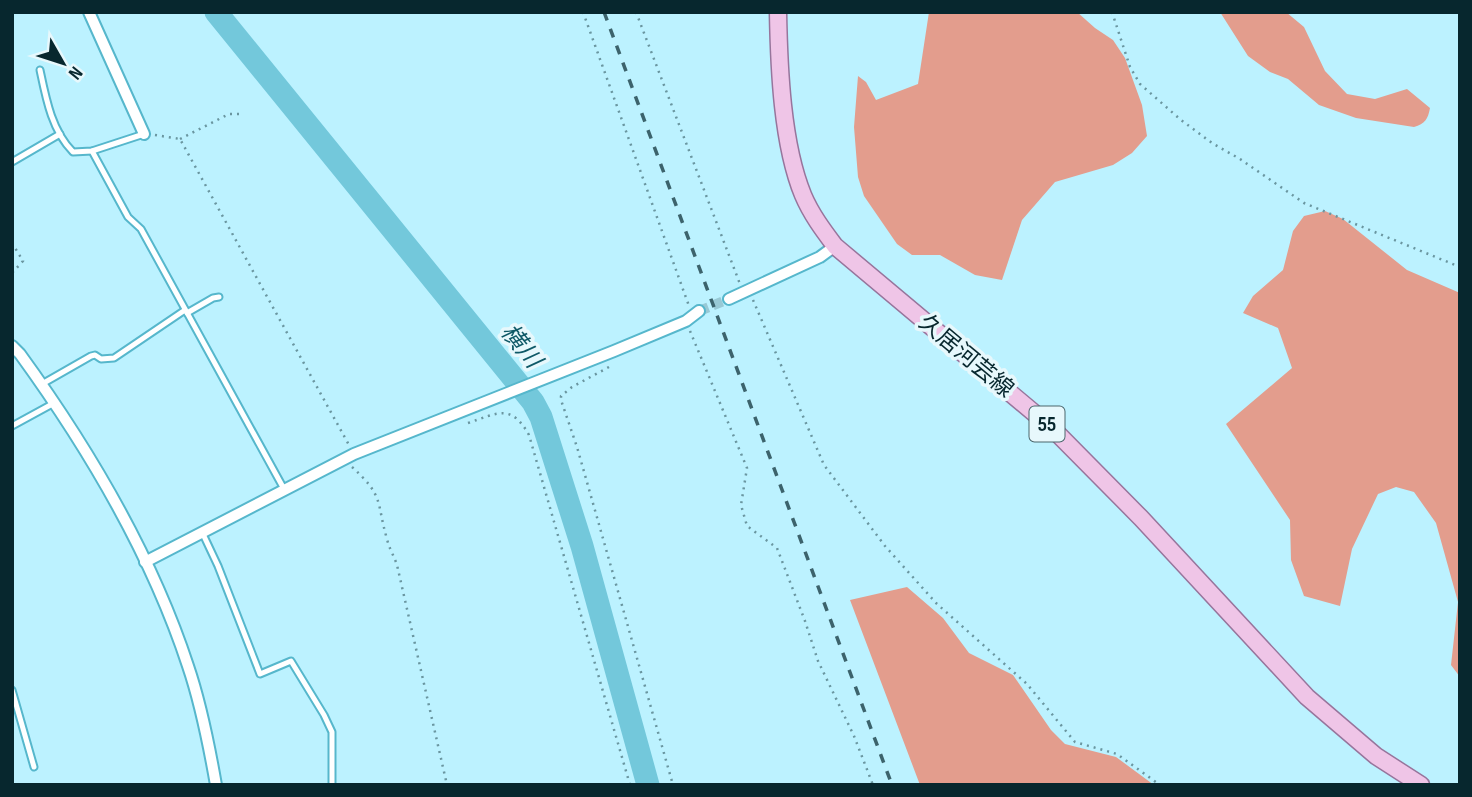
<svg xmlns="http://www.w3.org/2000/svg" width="1472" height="797" font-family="'Sofia Sans Condensed','Noto Sans JP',sans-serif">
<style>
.forest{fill:#e39d8d}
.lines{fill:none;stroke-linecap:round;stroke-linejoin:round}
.river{stroke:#73c8db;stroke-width:23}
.street-tunnel{stroke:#98c9d5;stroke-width:10;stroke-dasharray:10 5;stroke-linecap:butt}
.lane-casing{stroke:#56b7cc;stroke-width:9}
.street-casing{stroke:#56b7cc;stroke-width:14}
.primary-casing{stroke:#97759c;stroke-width:19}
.path{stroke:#6a96a0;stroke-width:2.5;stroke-dasharray:2 5;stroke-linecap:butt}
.lane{stroke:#fff;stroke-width:5}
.street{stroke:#fff;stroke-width:10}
.primary{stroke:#efc5e7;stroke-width:16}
.rail{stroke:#3c636c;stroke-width:3.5;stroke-dasharray:9 9;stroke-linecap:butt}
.labels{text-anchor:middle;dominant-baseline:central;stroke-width:7;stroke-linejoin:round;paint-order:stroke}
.shield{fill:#e7f8fc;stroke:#4a666c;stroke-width:2}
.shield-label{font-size:21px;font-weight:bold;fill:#07272e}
.street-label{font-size:23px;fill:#07272e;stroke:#e7f8fc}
.water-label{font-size:24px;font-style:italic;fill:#0f5967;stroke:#e7f8fc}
</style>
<rect width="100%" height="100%" fill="#bcf2ff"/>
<g class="forest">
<path d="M 929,12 L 1077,12 L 1095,28 L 1113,40 L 1125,58 L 1142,105 L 1147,136 L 1132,153 L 1113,165 L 1055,182 L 1022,220 L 1002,280 L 975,275 L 940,255 L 912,255 L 897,244 L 864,196 L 858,177 L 854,127 L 858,76 L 866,82 L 876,100 L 918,84 Z"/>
<path d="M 1220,12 L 1286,12 L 1304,27 L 1325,71 L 1347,94 L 1375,99 L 1407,89 L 1430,108 C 1428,119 1425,124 1414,127 L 1356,118 L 1319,105 L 1288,79 L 1270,72 L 1248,56 Z"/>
<path d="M 1325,211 L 1343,219 L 1407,270 L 1460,293 L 1460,677 L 1451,665 L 1458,602 L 1436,523 L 1414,492 L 1396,487 L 1378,494 L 1352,549 L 1340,606 L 1304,596 L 1291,560 L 1290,520 L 1226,424 L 1292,368 L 1278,328 L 1243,313 L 1253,296 L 1283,270 L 1293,231 L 1304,216 Z"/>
<path d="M 907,587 L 943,618 L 969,653 L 1013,675 L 1051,730 L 1065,744 L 1116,757 L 1154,785 L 920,785 L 850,600 Z"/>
</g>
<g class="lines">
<path class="river" d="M 216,12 L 533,402 L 541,417 L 582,546 L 648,785"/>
<path class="street-tunnel" d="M 699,311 L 729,299"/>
<defs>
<g id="lane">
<path d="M 40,70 C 46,99 52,131 73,152 L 92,151 L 144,134"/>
<path d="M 92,151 L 128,217 L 141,229 L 284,489"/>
<path d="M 12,162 L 60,134"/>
<path d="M 187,313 L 213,298 L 219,297"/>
<path d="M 42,384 L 91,356 L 95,355 L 101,359 L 114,358 L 185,310"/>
<path d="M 12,426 L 56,402"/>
<path d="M 202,532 L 218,566 L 260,674 L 291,661 L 324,715 L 332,732 L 332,785"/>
<path d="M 12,690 L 34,767"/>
</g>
<g id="street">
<path d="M 89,12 L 144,134"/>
<path d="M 729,299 L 820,257 L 835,246"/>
<path d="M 12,346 L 20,354 C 89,449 151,553 188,666 C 201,704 209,745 216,785"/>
<path d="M 145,562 L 354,454 L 614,351 L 686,321 L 699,311"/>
</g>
<path id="primary" d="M 778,12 C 779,68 782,144 803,195 C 811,214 823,230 835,246 L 1052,428 L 1141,518 L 1307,697 L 1376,756 L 1421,785"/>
</defs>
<use href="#lane" class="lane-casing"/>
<use href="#street" class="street-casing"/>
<use href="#primary" class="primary-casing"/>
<g class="path">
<path d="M 583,12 L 689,306"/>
<path d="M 636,12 L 740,284"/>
<path d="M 1112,12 L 1130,67 L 1140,84 L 1181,120 L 1212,143 L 1240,159 L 1304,203 L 1460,267"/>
<path d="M 155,135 L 180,139 L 349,445"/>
<path d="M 180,139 L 229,114 L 242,114"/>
<path d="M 12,243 L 23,261 L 12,273"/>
<path d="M 753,300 L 824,465 L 885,546 L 936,603 L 1027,684 L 1075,742 L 1117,754 L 1160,785"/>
<path d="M 690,331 L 747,468 L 741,505 L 747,526 L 777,548 L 805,621 L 818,661 L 854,736 L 873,785"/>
<path d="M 609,367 L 572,387 L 561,396 L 561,400 L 577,447 L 673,785"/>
<path d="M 468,423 C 498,413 511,403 529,435 L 630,785"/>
<path d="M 352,467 C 385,497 376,502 387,539 C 389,548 394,556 397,565 L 447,785"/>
</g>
<use href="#lane" class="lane"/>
<use href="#street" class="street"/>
<use href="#primary" class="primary"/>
<path class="rail" d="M 604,12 L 892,785"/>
</g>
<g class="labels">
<rect class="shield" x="1029.5" y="406.5" width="35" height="35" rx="5"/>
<g class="shield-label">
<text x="1047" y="424">55</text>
</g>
<g class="street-label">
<text transform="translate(966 356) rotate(40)">久居河芸線</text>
</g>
<g class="water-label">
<text transform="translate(521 346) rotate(51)">横川</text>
</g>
</g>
<rect width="1472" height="797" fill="none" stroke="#07272e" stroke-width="28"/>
<g transform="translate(63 63) rotate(129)" stroke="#e7f8fc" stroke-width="5" paint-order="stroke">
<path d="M0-5L12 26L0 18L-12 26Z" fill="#07272e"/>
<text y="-10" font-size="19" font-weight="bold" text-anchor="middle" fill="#07272e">N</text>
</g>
</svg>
